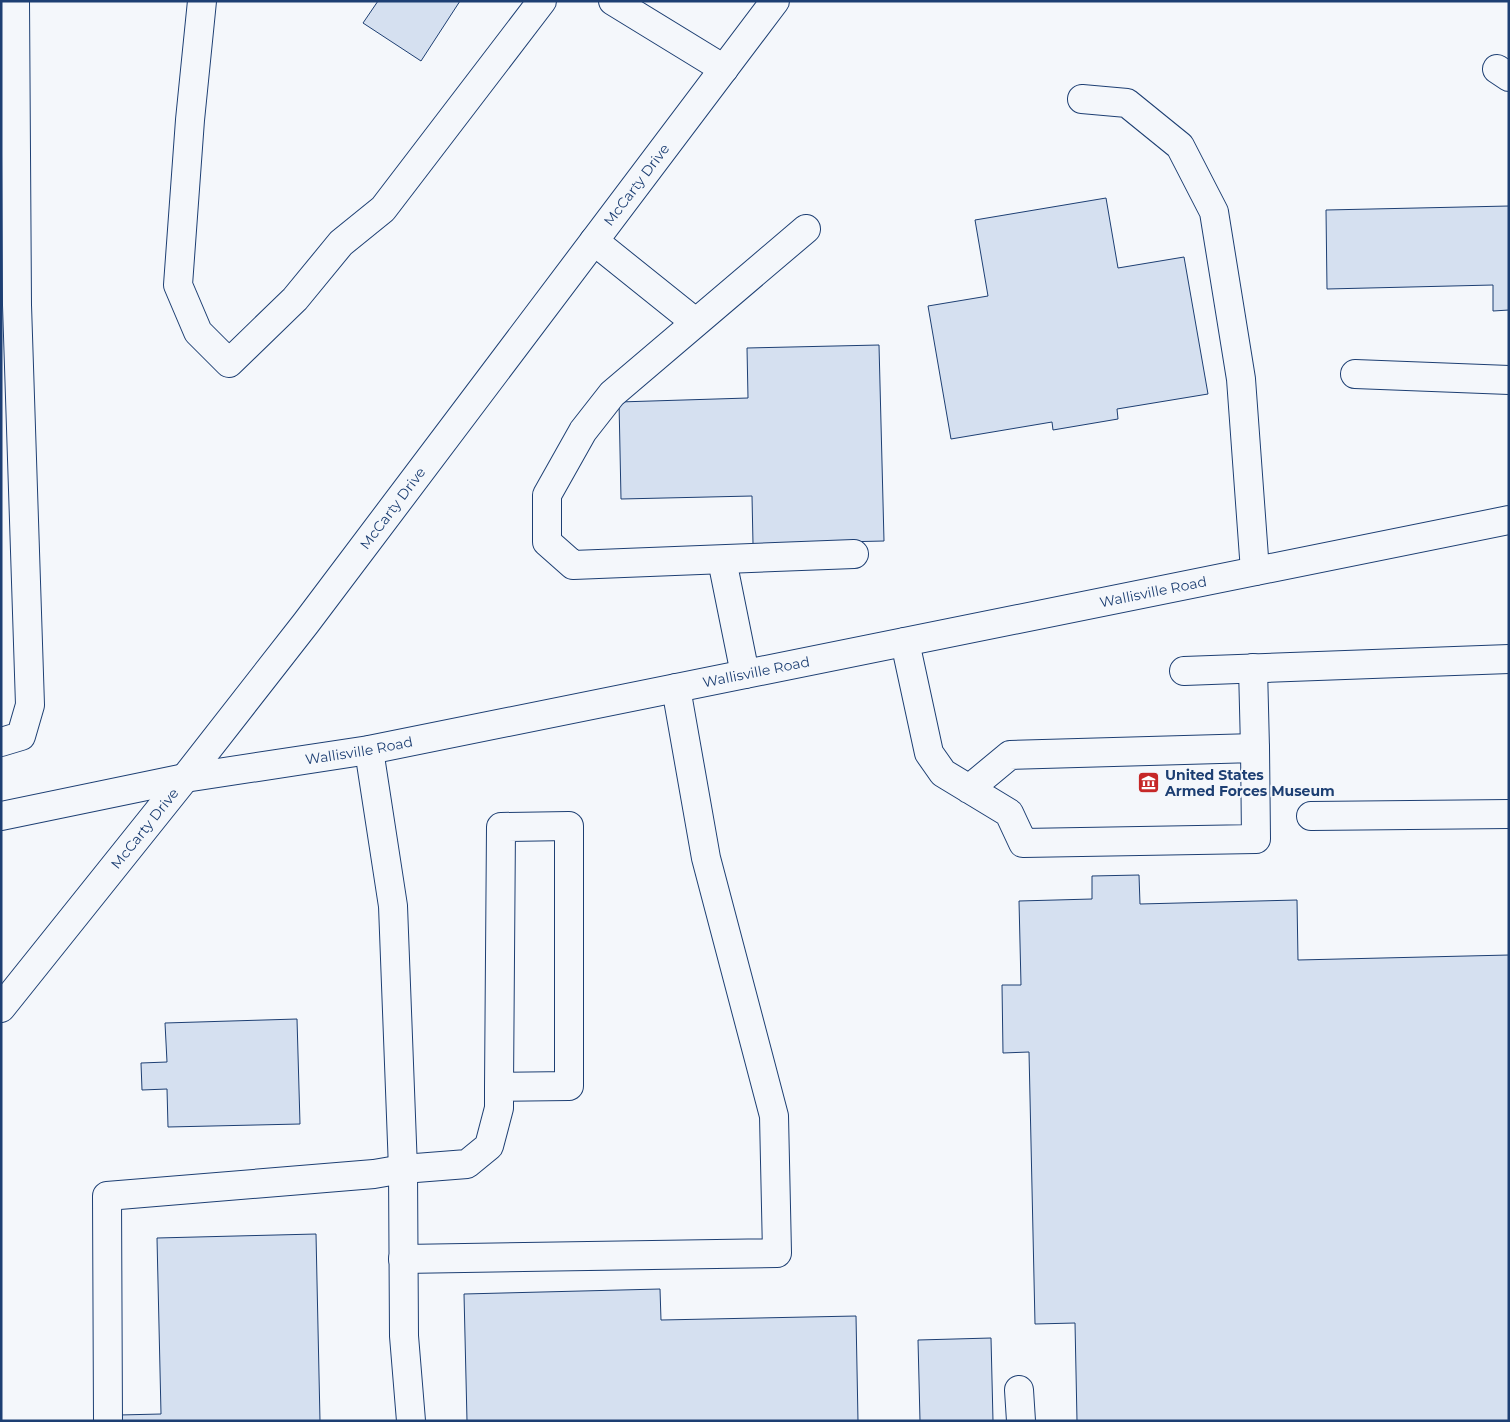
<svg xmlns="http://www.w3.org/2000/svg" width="1510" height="1422" font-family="Montserrat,sans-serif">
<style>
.building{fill:#d5e0f0;stroke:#1d3f73}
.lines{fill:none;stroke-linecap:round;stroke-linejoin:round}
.minor-casing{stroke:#1d3f73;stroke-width:30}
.major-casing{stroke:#1d3f73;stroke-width:30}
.minor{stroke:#f4f7fb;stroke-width:28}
.major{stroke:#f4f7fb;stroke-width:28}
.labels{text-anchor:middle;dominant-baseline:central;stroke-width:4;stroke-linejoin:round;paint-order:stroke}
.street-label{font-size:14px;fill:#1d3f73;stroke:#f4f7fb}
.poi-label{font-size:14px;font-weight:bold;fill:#1d3f73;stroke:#f4f7fb;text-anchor:start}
</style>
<rect width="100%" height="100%" fill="#f4f7fb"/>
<g class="building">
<path d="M 378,1 L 460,1 L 421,61 L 363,23 Z"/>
<path d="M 1106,198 L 1118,268 L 1184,257 L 1208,394 L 1117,409 L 1118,419 L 1053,430 L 1052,422 L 951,439 L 928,306 L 988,296 L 975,220 Z"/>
<path d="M 1509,206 L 1509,310 L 1493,311 L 1493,285 L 1327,289 L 1326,210 Z"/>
<path d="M 879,345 L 884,541 L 753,544 L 752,496 L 621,499 L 619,402 L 748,398 L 747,348 Z"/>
<path d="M 1139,875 L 1140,904 L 1297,900 L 1298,960 L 1509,955 L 1509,1421 L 1077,1421 L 1075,1323 L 1035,1324 L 1029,1052 L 1003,1053 L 1002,985 L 1021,985 L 1019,901 L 1092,899 L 1092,876 Z"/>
<path d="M 297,1019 L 300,1124 L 168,1127 L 167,1089 L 142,1090 L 141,1063 L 167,1062 L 165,1023 Z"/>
<path d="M 316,1234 L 320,1421 L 119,1421 L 119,1415 L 161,1414 L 157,1238 Z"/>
<path d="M 660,1289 L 661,1320 L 856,1316 L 858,1421 L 467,1421 L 464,1294 Z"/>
<path d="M 991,1338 L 993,1421 L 920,1421 L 918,1340 Z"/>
</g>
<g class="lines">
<defs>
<g id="minor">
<path d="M 202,1 L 190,120 L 178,285 L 198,332 L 229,363 L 295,299 L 341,243 L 383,209 L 542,1"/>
<path d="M 613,1 L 724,69"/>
<path d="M 1497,69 L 1509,77"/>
<path d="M 1082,99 L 1127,103 L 1180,146 L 1214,212 L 1241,379 L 1255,571"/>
<path d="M 806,229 L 612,394 L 583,431 L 547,495 L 547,542 L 573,565 L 854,554"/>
<path d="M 594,241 L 695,322"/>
<path d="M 1355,374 L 1509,380"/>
<path d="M 722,560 L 745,674"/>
<path d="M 905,642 L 929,753 L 943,773 L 1009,813 L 1023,843 L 1256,839 L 1255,748 L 1010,755 L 969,789"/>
<path d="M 1253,668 L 1255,748"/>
<path d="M 1184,671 L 1509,659"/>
<path d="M 1,742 L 21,736 L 30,705 L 17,305 L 15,1"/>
<path d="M 369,750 L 393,906 L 403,1169 L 404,1336 L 411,1421"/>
<path d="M 1311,816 L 1509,814"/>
<path d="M 403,1259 L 777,1253 L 774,1116 L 706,858 L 676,688"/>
<path d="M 1019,1390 L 1021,1421"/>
<path d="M 108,1421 L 107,1196 L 374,1174 L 403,1169 L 467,1164 L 489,1146 L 499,1108 L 499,1087 L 501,827 L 569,826 L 569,1086 L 499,1087"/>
</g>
<g id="major">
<path id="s1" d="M 1,816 L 185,778 L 369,750 L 1509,520"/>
<path id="s2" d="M 1,1008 L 185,778 L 306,623 L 775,1"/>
</g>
</defs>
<use href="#minor" class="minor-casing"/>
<use href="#major" class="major-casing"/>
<use href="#minor" class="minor"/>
<use href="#major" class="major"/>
</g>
<defs>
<symbol id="museum-square" viewBox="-11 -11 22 22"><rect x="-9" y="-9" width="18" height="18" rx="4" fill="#c62828" stroke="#f4f7fb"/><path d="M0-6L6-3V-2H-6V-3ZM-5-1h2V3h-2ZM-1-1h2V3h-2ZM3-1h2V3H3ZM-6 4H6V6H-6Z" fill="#fff"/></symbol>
</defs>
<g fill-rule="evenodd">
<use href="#museum-square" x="1136" y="770" width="25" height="25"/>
</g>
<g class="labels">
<g class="street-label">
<text stroke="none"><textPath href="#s2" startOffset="1040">McCarty Drive</textPath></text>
<text stroke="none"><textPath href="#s2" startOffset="635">McCarty Drive</textPath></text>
<text stroke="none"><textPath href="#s1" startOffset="1174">Wallisville Road</textPath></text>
<text stroke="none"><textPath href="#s1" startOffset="769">Wallisville Road</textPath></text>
<text stroke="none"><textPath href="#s1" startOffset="364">Wallisville Road</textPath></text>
<text stroke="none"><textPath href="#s2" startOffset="230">McCarty Drive</textPath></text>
</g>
<g class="poi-label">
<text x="1165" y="775">United States<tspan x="1165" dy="16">Armed Forces Museum</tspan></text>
</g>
</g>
<rect width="1510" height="1422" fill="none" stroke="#1d3f73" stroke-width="5"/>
</svg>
